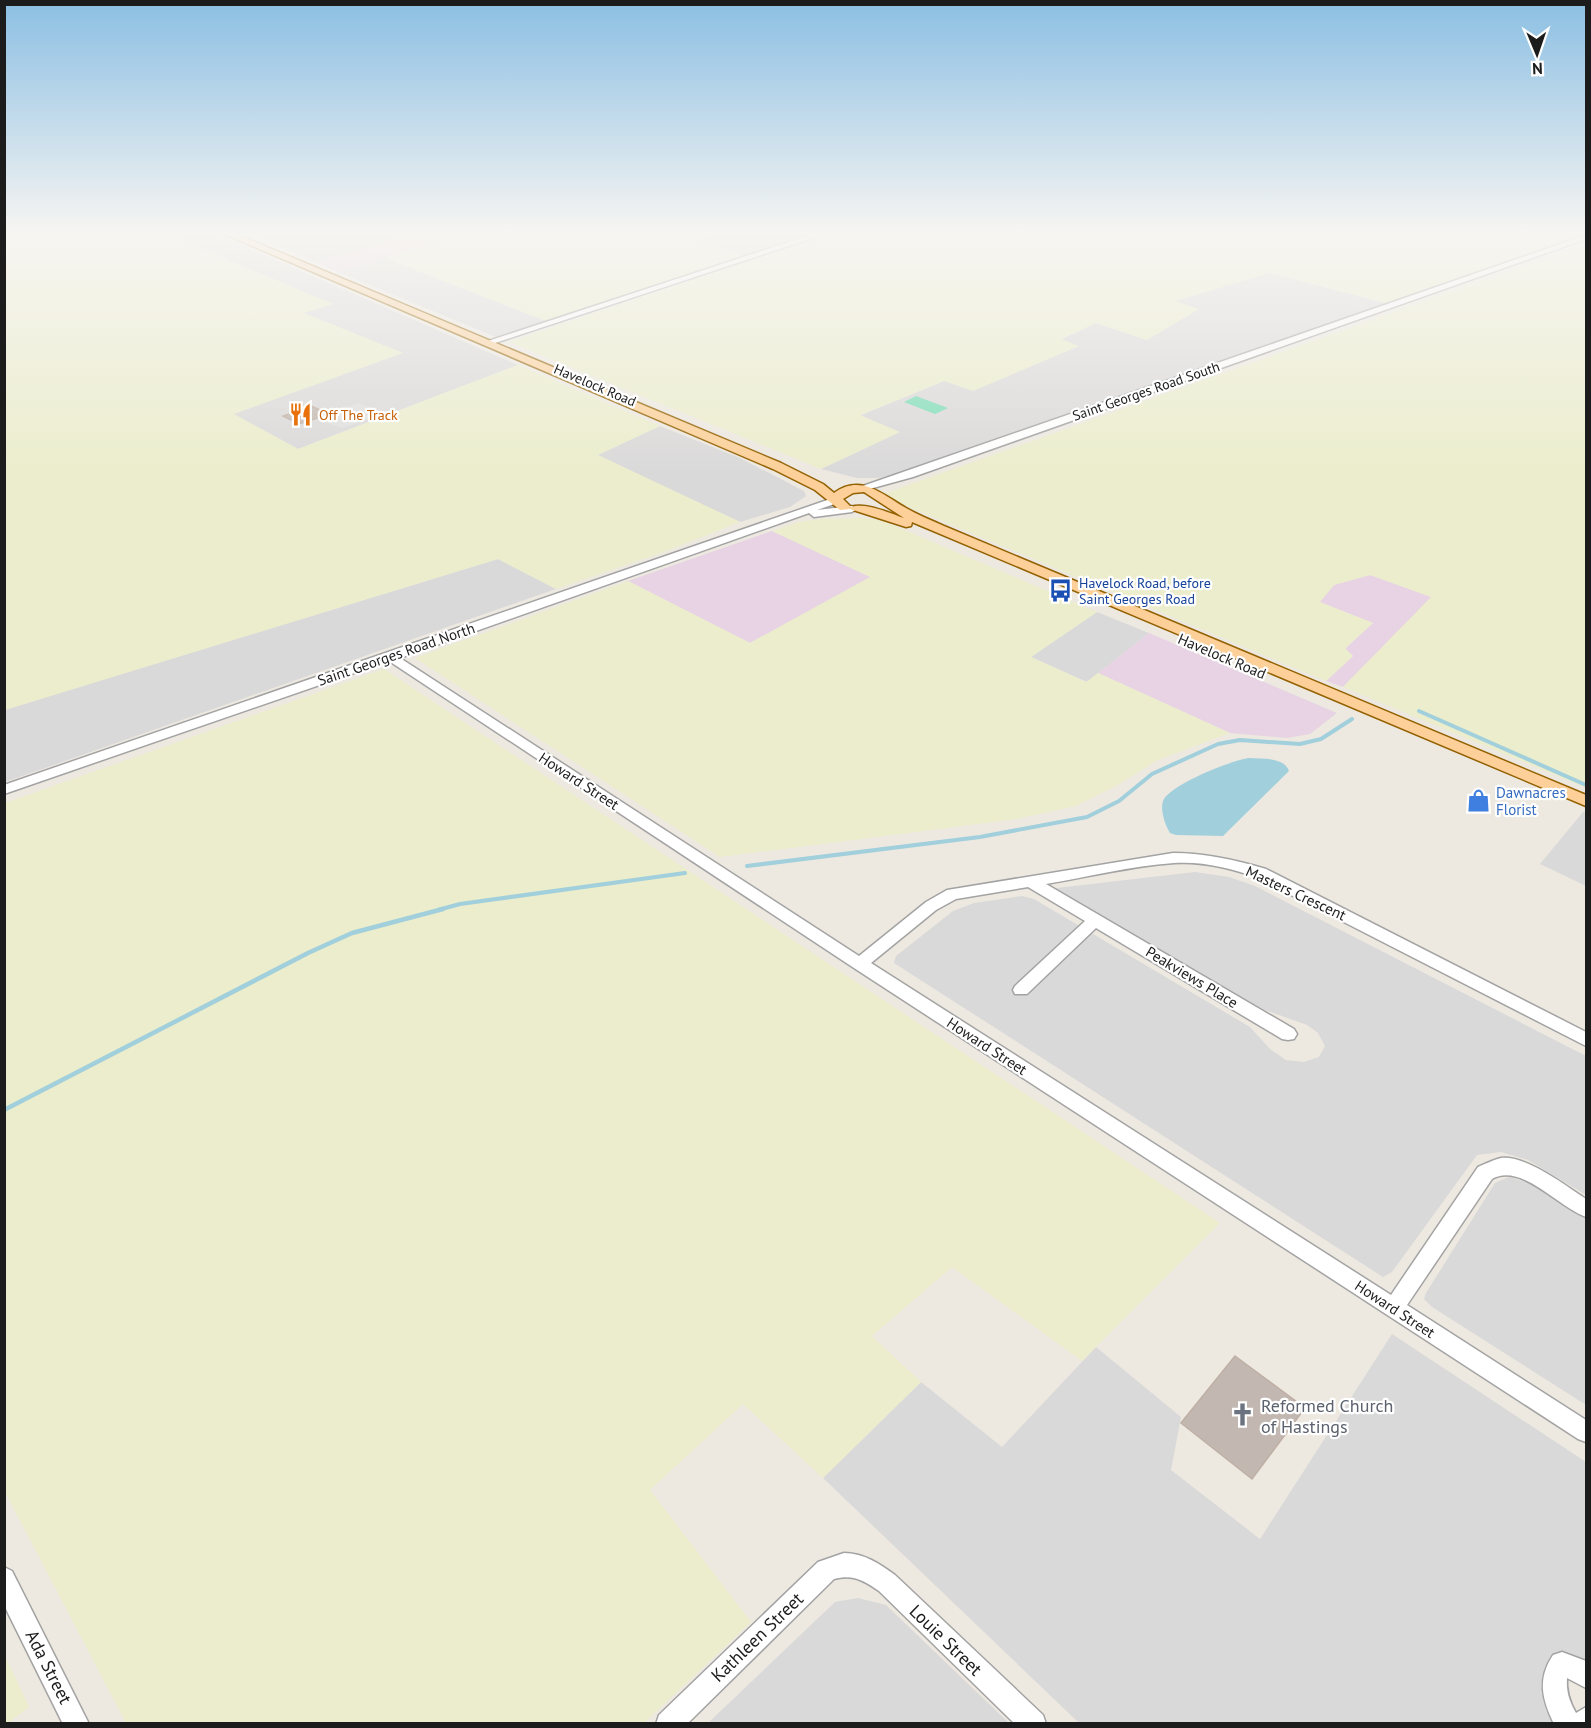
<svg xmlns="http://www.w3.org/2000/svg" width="1591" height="1728" font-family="'PT Sans',sans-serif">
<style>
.residential{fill:#dad9d9}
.industrial{fill:#e7d3e3}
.farmland{fill:#ebedcc}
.pitch{fill:#7eddb8}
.parking{fill:#e0e0e0}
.water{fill:#a1cfdc}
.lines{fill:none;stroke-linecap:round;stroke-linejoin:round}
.stream-far1{stroke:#a1cfdc;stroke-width:4}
.stream{stroke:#a1cfdc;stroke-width:4.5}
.building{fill:#c2b8b1;stroke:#bfafa4;stroke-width:1.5}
.minor-casing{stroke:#a3a3a3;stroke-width:3}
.major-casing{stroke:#936100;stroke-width:3}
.minor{fill:#fff;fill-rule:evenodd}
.major{fill:#fcd098;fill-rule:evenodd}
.labels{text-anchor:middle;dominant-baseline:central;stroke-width:4.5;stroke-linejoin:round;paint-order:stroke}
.far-street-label{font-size:14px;fill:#1c1c1c;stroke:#fff}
.far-food-label{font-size:14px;fill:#c56008;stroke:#fff;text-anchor:start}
.far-transit-label{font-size:14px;fill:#164399;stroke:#fff;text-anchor:start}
.street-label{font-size:15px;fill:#1c1c1c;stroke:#fff}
.shop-label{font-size:15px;fill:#366cbe;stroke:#fff;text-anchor:start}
.near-worship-label{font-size:18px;fill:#5b616d;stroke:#fff;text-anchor:start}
.near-street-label{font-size:18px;fill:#1c1c1c;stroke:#fff}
</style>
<rect width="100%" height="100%" fill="#ede9e1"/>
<g class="residential">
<path d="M 164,233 L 213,233 L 518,365 L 298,449 L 233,414 L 402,353 L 303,313 L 331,304 Z"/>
<path d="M 269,233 L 417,233 L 317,263 L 257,237 Z"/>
<path d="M 713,233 L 814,233 L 744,256 L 693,240 Z"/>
<path d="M 385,258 L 546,321 L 496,337 L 338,272 Z"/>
<path d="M 1270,273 L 1386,303 L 903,473 L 877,478 L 857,478 L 821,469 L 899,432 L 859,416 L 944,381 L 1078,346 L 1060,340 L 1096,323 L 1147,340 L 1198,309 L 1174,301 Z"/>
<path d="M 660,426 L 740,458 L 804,491 L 806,496 L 790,507 L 740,522 L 597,455 Z"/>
<path d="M 498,559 L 556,589 L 5,782 L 4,710 Z"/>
<path d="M 1097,612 L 1149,633 L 1087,682 L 1031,657 Z"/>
<path d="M 1583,812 L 1586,813 L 1586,886 L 1540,864 Z"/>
<path d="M 1195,872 L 1229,877 L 1255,886 L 1586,1056 L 1586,1195 L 1528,1160 L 1501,1152 L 1477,1155 L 1392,1272 L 1383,1277 L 894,963 L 896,956 L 953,911 L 974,903 L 1009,898 L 1022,896 L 1034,899 L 1250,1027 L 1270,1049 L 1286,1060 L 1304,1062 L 1319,1057 L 1325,1046 L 1318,1033 L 1307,1025 L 1265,1010 L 1048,889 Z"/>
<path d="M 1509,1177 L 1529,1183 L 1586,1219 L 1586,1405 L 1432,1307 L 1424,1299 L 1426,1293 L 1495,1183 Z"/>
<path d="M 1392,1334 L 1586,1462 L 1586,1661 L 1562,1660 L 1563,1723 L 1079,1723 L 823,1478 L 921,1382 L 1002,1447 L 1096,1347 L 1181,1417 L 1171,1470 L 1260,1539 Z"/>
<path d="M 858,1598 L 886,1605 L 1009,1723 L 708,1723 L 835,1602 Z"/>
</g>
<g class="industrial">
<path d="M 417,233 L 471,233 L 338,272 L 317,263 Z"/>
<path d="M 772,531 L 871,577 L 750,643 L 628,581 Z"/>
<path d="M 1370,575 L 1432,597 L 1343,687 L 1326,681 L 1353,656 L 1345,649 L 1373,623 L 1319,602 L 1334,585 Z"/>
<path d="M 1149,633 L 1337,713 L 1310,734 L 1287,738 L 1230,733 L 1098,673 L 1087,682 Z"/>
</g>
<g class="farmland">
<path d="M 5,233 L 36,238 L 55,233 L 164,233 L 333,304 L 304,313 L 403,353 L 234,414 L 298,449 L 518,365 L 660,426 L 598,455 L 740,522 L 672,549 L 556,589 L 498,559 L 5,710 Z"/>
<path d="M 471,233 L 713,233 L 694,240 L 744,256 L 546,321 L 385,258 Z"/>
<path d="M 832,233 L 1586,233 L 1386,303 L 1270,273 L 1175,301 L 1199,309 L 1147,340 L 1096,323 L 1061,339 L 1079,346 L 973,391 L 944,381 L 860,415 L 900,432 L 821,469 L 509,342 Z"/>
<path d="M 1586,244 L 1586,788 L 1343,687 L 1431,597 L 1370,575 L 1334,585 L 1320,602 L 1373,623 L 1345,648 L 1353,656 L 1326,681 L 880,495 Z"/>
<path d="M 863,518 L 881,520 L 1097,612 L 1031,657 L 1086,682 L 1098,673 L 1230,733 L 1158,760 L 1116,786 L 1076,806 L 1017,819 L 720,857 L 415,658 L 628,581 L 750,643 L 870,577 L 772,531 L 799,522 L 821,519 Z"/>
<path d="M 384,669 L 1220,1223 L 1082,1361 L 952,1267 L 872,1336 L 921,1382 L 823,1478 L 743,1404 L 650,1490 L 751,1622 L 644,1723 L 126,1723 L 5,1492 L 5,803 Z"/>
<path d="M 5,1656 L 29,1707 L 7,1724 L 4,1723 Z"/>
</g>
<path class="pitch" d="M 916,396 L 948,408 L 935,414 L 904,402 Z"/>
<path class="parking" d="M 359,403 L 372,409 L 372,414 L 376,416 L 343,428 L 326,423 L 325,417 L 322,416 Z"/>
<path class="water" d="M 1249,758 C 1263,759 1284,757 1289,771 L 1223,836 L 1176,835 L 1170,833 C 1165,825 1160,810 1163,801 C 1169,785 1232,760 1249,758 Z"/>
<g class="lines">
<g class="stream-far1">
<path d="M 1419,711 L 1586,785"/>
<path d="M 747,866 L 980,837 L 1087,817 L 1119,801 L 1152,774 L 1218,744 L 1240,740 L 1300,744 L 1321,739 L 1352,719"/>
<path d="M 438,910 L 460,904 L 685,873"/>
</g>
<path class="stream" d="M 4,1110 L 308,953 L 352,933 L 443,909"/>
</g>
<g class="building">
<path d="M 311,406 L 324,412 L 316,415 L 319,416 L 317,418 L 299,424 L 283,416 Z"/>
<path d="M 1235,1356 L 1305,1408 L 1252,1479 L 1181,1423 Z"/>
</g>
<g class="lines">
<defs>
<g id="minor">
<path d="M 816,233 L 828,233 L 489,345 L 482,343 Z"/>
<path d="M 1586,235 L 1586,239 L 913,477 L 862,491 L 857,488 Z"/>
<path d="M 836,497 L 840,498 L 840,502 L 817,510 L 852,506 L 857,509 L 852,512 L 814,517 L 809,513 L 400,658 L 859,956 L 926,902 L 947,890 L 1173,853 C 1205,853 1236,860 1266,869 L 1586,1032 L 1586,1046 L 1256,877 C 1230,868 1202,861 1174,863 C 1131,866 1088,877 1046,884 L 1294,1029 L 1297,1034 L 1294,1039 L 1288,1040 L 1282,1039 L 1096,928 L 1027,994 L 1015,994 L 1013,990 L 1015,986 L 1085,921 L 1028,887 L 956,899 L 936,910 L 871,963 L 1391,1295 L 1478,1167 C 1485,1164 1493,1160 1501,1158 C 1526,1155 1566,1186 1586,1199 L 1586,1217 C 1559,1208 1521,1162 1492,1179 L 1407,1305 L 1586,1420 L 1586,1442 L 1578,1439 L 854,968 L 389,661 L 4,794 L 4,785 Z"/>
<path d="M 844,1553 C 864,1553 880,1564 895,1575 L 1043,1715 L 1046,1724 L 1015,1724 L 879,1591 C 863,1580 853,1574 834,1579 L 687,1724 L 656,1724 L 659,1715 L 818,1562 Z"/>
<path d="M 4,1567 L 12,1571 L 89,1724 L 63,1724 L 4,1605 Z"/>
<path d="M 1562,1652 L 1586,1661 L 1586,1688 L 1567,1678 C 1566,1691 1569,1701 1576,1713 L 1586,1707 L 1586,1724 L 1554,1724 C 1542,1699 1537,1679 1553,1655 Z"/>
</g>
<path id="major" d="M 222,233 L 234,233 L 781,463 L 823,484 L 834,493 C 861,473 883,495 906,508 C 918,515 931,520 944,526 L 1586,795 L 1586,806 L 912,522 L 911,526 L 906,527 L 850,509 L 840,510 L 815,490 L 773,469 ZM 864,492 L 904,518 C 889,513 866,502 851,507 L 843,499 L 853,493 Z"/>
</defs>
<use href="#minor" class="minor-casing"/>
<use href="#major" class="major-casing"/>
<use href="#minor" class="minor"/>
<use href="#major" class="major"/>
</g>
<linearGradient id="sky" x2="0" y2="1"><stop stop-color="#8bbfe3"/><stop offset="0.49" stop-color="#f7f5f2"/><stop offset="1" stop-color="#f7f5f2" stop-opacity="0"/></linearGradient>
<rect width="1591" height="475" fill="url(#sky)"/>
<defs>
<symbol id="restaurant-bare" viewBox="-9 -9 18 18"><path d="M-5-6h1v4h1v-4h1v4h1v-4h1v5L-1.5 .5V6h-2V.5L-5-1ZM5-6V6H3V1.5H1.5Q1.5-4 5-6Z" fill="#e8710a" stroke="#fff" stroke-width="2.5" paint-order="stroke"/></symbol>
<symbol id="bus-bare" viewBox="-9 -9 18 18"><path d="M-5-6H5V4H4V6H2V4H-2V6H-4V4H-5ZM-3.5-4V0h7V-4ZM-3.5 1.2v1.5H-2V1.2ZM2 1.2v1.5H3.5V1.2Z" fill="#1a4fb4" stroke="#fff" stroke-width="2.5" paint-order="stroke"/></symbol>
<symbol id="shop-bare" viewBox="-9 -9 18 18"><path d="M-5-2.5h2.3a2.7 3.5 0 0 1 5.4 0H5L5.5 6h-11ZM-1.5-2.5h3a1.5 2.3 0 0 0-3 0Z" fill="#3f7fe0" stroke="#fff" stroke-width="2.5" paint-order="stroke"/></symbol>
<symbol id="church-bare" viewBox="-9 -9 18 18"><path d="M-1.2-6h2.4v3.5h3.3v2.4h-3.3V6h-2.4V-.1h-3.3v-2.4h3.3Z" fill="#6b7280" stroke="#fff" stroke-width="2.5" paint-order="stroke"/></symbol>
</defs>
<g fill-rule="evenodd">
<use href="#restaurant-bare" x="284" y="398" width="33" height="33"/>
<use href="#bus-bare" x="1044" y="574" width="33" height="33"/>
<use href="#shop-bare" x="1462" y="784" width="33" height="33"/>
<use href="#church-bare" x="1226" y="1398" width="33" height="33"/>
</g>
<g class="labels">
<g class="far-street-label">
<text transform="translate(595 385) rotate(23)">Havelock Road</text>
<text transform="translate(1146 391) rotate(-19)">Saint Georges Road South</text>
</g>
<g class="far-food-label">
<text x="319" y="415">Off The Track</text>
</g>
<g class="far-transit-label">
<text x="1079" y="583">Havelock Road, before<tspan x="1079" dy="16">Saint Georges Road</tspan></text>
</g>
<g class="street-label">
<text transform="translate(396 654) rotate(-19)">Saint Georges Road North</text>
<text transform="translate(1222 656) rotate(23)">Havelock Road</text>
<text transform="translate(579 781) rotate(33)">Howard Street</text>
<text transform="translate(1296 893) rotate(25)">Masters Crescent</text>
<text transform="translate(1192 977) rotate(31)">Peakviews Place</text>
<text transform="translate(987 1046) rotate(33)">Howard Street</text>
<text transform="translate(1395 1309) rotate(33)">Howard Street</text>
</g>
<g class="shop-label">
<text x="1496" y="792">Dawnacres<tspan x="1496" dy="17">Florist</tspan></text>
</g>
<g class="near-worship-label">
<text x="1261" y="1405">Reformed Church<tspan x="1261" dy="21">of Hastings</tspan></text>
</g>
<g class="near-street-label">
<text transform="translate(757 1637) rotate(-44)">Kathleen Street</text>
<text transform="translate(946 1640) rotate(44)">Louie Street</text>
<text transform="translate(49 1667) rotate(63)">Ada Street</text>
</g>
</g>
<rect width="1591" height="1728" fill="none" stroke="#1c1c1c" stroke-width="12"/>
<g transform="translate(1537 54) rotate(178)" stroke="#ffffff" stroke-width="4.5" paint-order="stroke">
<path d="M0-4.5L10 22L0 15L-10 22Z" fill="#1c1c1c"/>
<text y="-9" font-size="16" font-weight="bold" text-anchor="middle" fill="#1c1c1c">N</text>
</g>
</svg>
